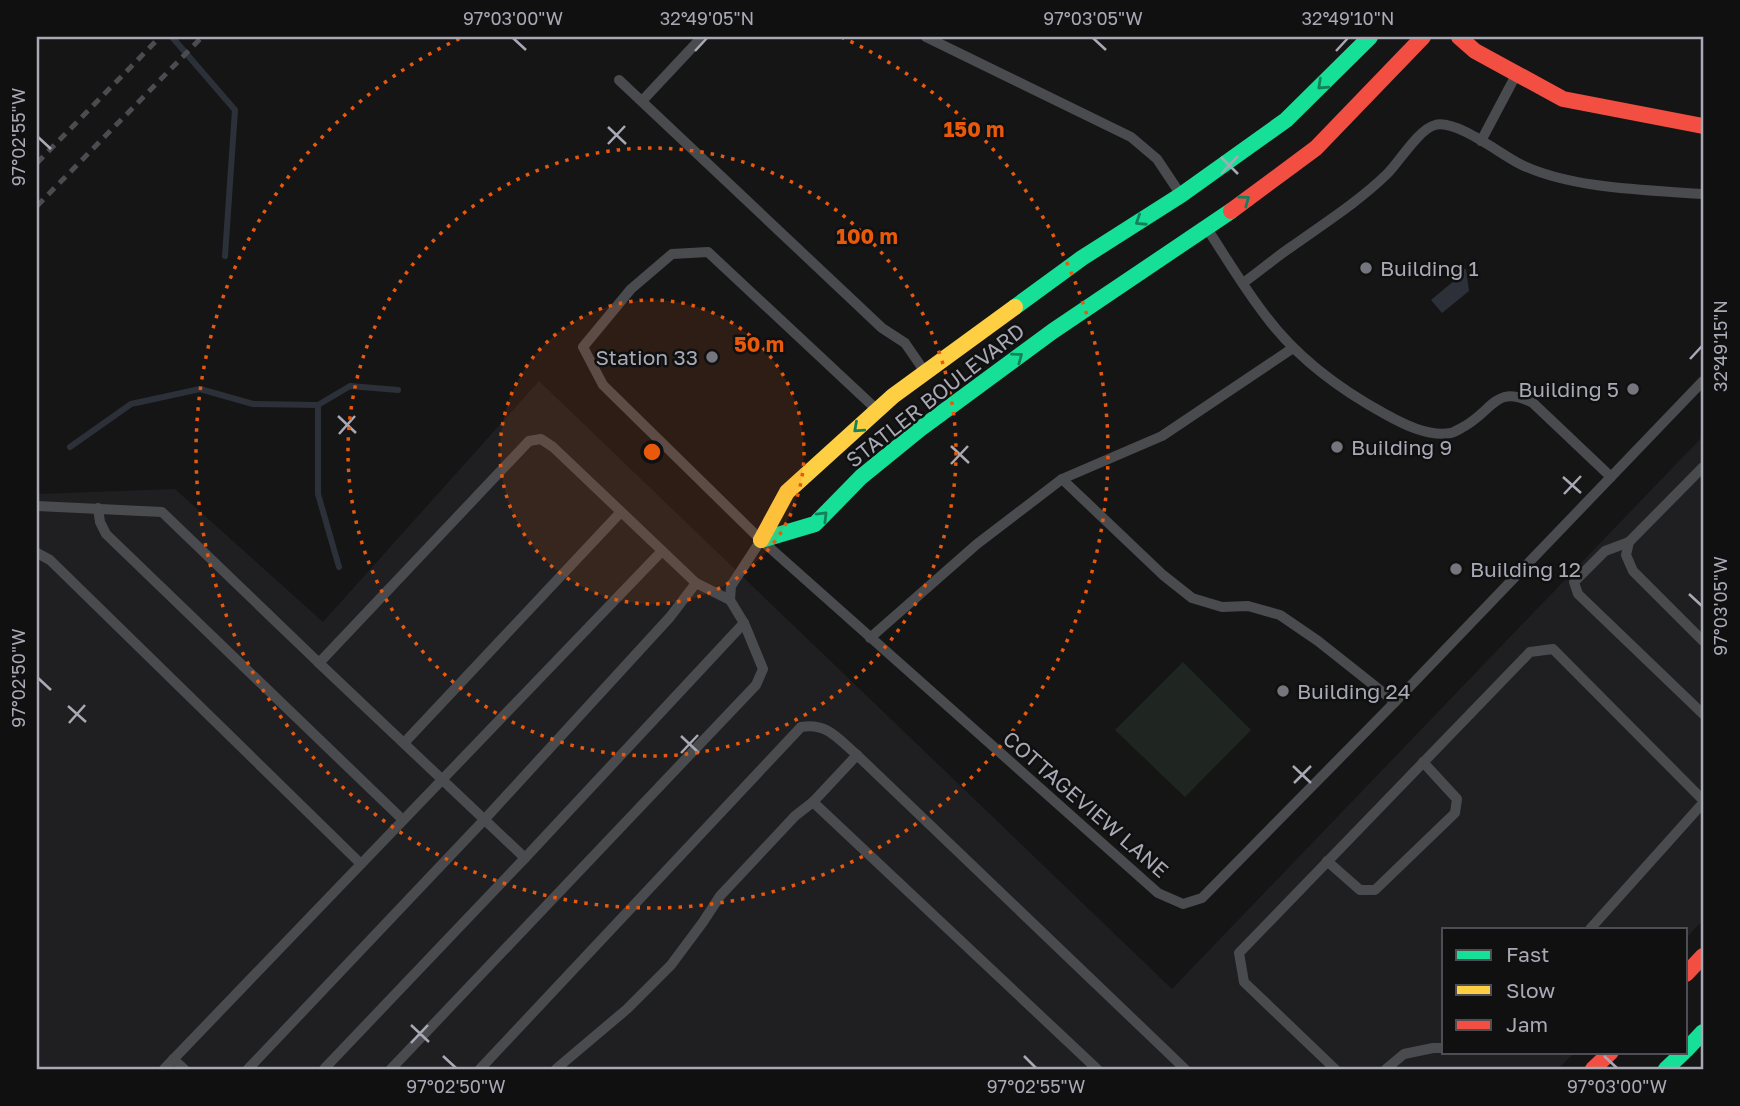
<svg xmlns="http://www.w3.org/2000/svg" width="1740" height="1106" font-family="'Golos Text',sans-serif">
<style>
.built{fill:#1f1f21}
.green{fill:#1f2621}
.water{fill:#2c3038}
.lines{fill:none;stroke-linecap:round;stroke-linejoin:round}
.stream{stroke:#2c3038;stroke-width:6}
.lane{stroke:#4a4b4e;stroke-width:10}
.fast{stroke:#16e098;stroke-width:16}
.slow{stroke:#ffcf43;stroke-width:16}
.jam{stroke:#f24e42;stroke-width:16}
.rail{stroke:#4b4c4f;stroke-width:5;stroke-dasharray:9 7;stroke-linecap:butt}
.oneway{stroke:#13825b}
.ticks{fill:none;stroke:#a8a9b5;stroke-width:2.5}
.ring{fill:none;stroke:#e8590c;stroke-width:3.5;stroke-dasharray:3.5 7}
.poi-dot{fill:#75757d;stroke:#101011;stroke-width:2.5}
.labels{text-anchor:middle;dominant-baseline:central;stroke-width:5;stroke-linejoin:round;paint-order:stroke}
.poi-label{font-size:21px;fill:#a8a9b5;stroke:#101011;text-anchor:start}
.street-label{font-size:21px;fill:#a8a9b5;stroke:#101011}
.centre{fill:#e8590c;stroke:#101011;stroke-width:3.5}
.ring-label{font-size:21px;text-anchor:middle;font-weight:bold;fill:#e8590c;stroke:#101011;stroke-width:5;stroke-linejoin:round;paint-order:stroke}
.neatline{fill:none;stroke:#a8a9b5;stroke-width:2.5}
.ticks-label{font-size:18px;text-anchor:middle;fill:#a8a9b5}
</style>
<rect width="100%" height="100%" fill="#151516"/>
<path class="built" d="M 539,381 L 1172,989 L 1703,436 L 1703,920 L 1686,938 L 1686,929 L 1444,929 L 1444,1052 L 1575,1052 L 1558,1069 L 37,1069 L 37,494 L 175,489 L 323,622 Z"/>
<path class="green" d="M 1183,662 L 1251,730 L 1185,797 L 1115,730 Z"/>
<path class="water" d="M 1466,269 L 1469,291 L 1442,313 L 1431,300 L 1455,280 L 1456,270 Z"/>
<g class="lines">
<g class="stream">
<path d="M 172,37 L 235,110 L 225,256"/>
<path d="M 318,405 L 318,494 L 339,567"/>
<path d="M 70,447 L 131,404 L 200,389 L 253,404 L 318,405 L 350,386 L 398,390"/>
</g>
<g class="lane">
<path d="M 926,37 L 1131,137 L 1157,159 L 1179,192"/>
<path d="M 619,80 L 882,328 L 905,343 L 925,372"/>
<path d="M 642,101 L 702,37"/>
<path d="M 1481,141 L 1516,75"/>
<path d="M 1208,230 C 1227,259 1244,288 1265,315 C 1296,357 1339,389 1385,414 C 1403,424 1428,437 1451,433 C 1455,432 1461,428 1465,426 C 1494,409 1496,384 1533,403 L 1611,477"/>
<path d="M 1243,283 C 1260,271 1276,257 1294,245 C 1326,222 1358,202 1387,174 C 1399,162 1419,129 1435,125 C 1456,119 1500,154 1520,164 C 1571,189 1647,190 1703,194"/>
<path d="M 875,408 L 708,252 L 672,254 L 631,289 L 583,347 L 603,385 L 761,540 L 1158,893 L 1183,904 L 1202,898 L 1395,702 L 1703,381"/>
<path d="M 1703,467 L 1629,542 L 1626,555 L 1633,571 L 1703,641"/>
<path d="M 1062,479 L 1163,575 L 1192,598 L 1222,607 L 1248,606 L 1280,615 L 1318,641 L 1395,702"/>
<path d="M 37,506 L 162,512 L 319,663 L 529,441 L 541,439 L 553,447 L 696,583 L 730,600 L 744,623 L 763,669 L 756,685 L 391,1069"/>
<path d="M 98,508 L 100,522 L 106,534 L 403,820"/>
<path d="M 1629,542 L 1605,551 L 1574,582 L 1578,594 L 1703,714"/>
<path d="M 37,553 L 50,560 L 361,864"/>
<path d="M 730,600 L 731,586 L 759,543"/>
<path d="M 870,638 L 977,544 L 1062,479 L 1162,436 L 1293,348"/>
<path d="M 319,663 L 525,858 L 324,1069"/>
<path d="M 404,743 L 620,513"/>
<path d="M 857,755 L 813,802 L 1097,1069"/>
<path d="M 525,858 L 744,623"/>
<path d="M 1327,861 L 1360,890 L 1375,890 L 1455,813 L 1457,799 L 1423,762"/>
<path d="M 1590,929 L 1703,803"/>
<path d="M 173,1059 L 184,1069"/>
<path d="M 164,1069 L 661,552"/>
<path d="M 248,1069 L 484,820 L 670,617 L 696,583"/>
<path d="M 480,1069 L 801,727 C 827,722 838,739 857,755 L 1185,1069"/>
<path d="M 556,1069 L 627,1009 L 671,965 L 703,922 L 720,896 L 795,816 L 813,802"/>
<path d="M 1335,1069 L 1244,982 L 1239,953 L 1530,652 L 1553,649 L 1703,800"/>
<path d="M 1386,1069 L 1404,1054 L 1433,1048 L 1444,1048"/>
</g>
<g class="fast">
<path d="M 1015,307 L 1082,258 L 1181,195 L 1286,120 L 1370,37"/>
<path d="M 761,540 L 815,524 L 861,477 L 920,429 L 1053,331 L 1231,211"/>
<path d="M 1686,1050 L 1703,1032"/>
<path d="M 1666,1069 L 1684,1052"/>
</g>
<path class="slow" d="M 761,540 L 787,492 L 893,396 L 1015,307"/>
<g class="jam">
<path d="M 1459,37 L 1475,51 L 1563,99 L 1703,126"/>
<path d="M 1231,211 L 1316,148 L 1423,37"/>
<path d="M 1686,974 L 1703,956"/>
<path d="M 1593,1069 L 1611,1052"/>
</g>
<g class="rail">
<path d="M 37,163 L 160,37"/>
<path d="M 37,206 L 202,37"/>
</g>
</g>
<defs><path id="oneway-chevron" d="M-2-3.5L2.5 0L-2 3.5" fill="none" stroke-width="1.6" stroke-linecap="round" stroke-linejoin="round" transform="scale(1.75)"/></defs>
<g class="oneway">
<use href="#oneway-chevron" transform="translate(1322 85) rotate(137)"/>
<use href="#oneway-chevron" transform="translate(1245 200) rotate(-36)"/>
<use href="#oneway-chevron" transform="translate(1140 221) rotate(147)"/>
<use href="#oneway-chevron" transform="translate(1018 357) rotate(-37)"/>
<use href="#oneway-chevron" transform="translate(858 428) rotate(138)"/>
<use href="#oneway-chevron" transform="translate(823 516) rotate(-45)"/>
</g>
<path class="ticks" d="M 513,38 L 526,50M 1093,38 L 1106,50M 695,51 L 707,38M 1336,51 L 1348,38M 608,127 L 626,144M 38,137 L 51,149M 608,144 L 625,126M 1221,157 L 1238,174M 1221,174 L 1238,156M 1690,359 L 1702,346M 338,416 L 356,433M 339,434 L 355,416M 951,446 L 969,463M 951,464 L 968,446M 1563,477 L 1581,493M 1564,494 L 1581,476M 1689,594 L 1702,606M 38,678 L 51,690M 68,706 L 86,722M 69,723 L 85,705M 681,736 L 699,753M 681,753 L 698,735M 1293,766 L 1311,783M 1294,783 L 1311,766M 411,1025 L 429,1042M 411,1043 L 428,1025M 443,1056 L 456,1068M 1024,1056 L 1036,1068M 1604,1056 L 1617,1068"/>
<circle cx="652" cy="452" r="152" fill="#e8590c" fill-opacity=".12"/>
<g class="ring">
<circle cx="652" cy="452" r="152"/>
<circle cx="652" cy="452" r="304"/>
<path d="M841 37A456 456 0 1 1 463 37"/>
</g>
<g class="poi-dot">
<circle cx="1366" cy="268" r="7"/>
<circle cx="712" cy="357" r="7"/>
<circle cx="1633" cy="389" r="7"/>
<circle cx="1337" cy="447" r="7"/>
<circle cx="1456" cy="569" r="7"/>
<circle cx="1283" cy="691" r="7"/>
</g>
<g class="labels">
<g class="poi-label">
<text x="1380" y="268">Building 1</text>
<text x="698" y="357" text-anchor="end">Station 33</text>
<text x="1619" y="389" text-anchor="end">Building 5</text>
<text x="1351" y="447">Building 9</text>
<text x="1470" y="569">Building 12</text>
<text x="1297" y="691">Building 24</text>
</g>
<g class="street-label">
<text transform="translate(935 395) rotate(-38)">STATLER BOULEVARD</text>
<text transform="translate(1086 804) rotate(41)">COTTAGEVIEW LANE</text>
</g>
</g>
<circle cx="652" cy="452" r="10" class="centre"/>
<g class="ring-label">
<text x="974" y="137">150 m</text>
<text x="867" y="244">100 m</text>
<text x="759" y="352">50 m</text>
</g>
<rect width="1740" height="1106" fill="none" stroke="#101011" stroke-width="77"/>
<rect x="1442" y="928" width="245" height="126" fill="#101011" stroke="#4d4d53" stroke-width="2"/>
<rect x="1456" y="950" width="35" height="10" fill="#16e098" stroke="#4d4d53" stroke-width="2"/>
<text x="1506" y="962" font-size="21" fill="#a8a9b5">Fast</text>
<rect x="1456" y="985" width="35" height="10" fill="#ffcf43" stroke="#4d4d53" stroke-width="2"/>
<text x="1506" y="998" font-size="21" fill="#a8a9b5">Slow</text>
<rect x="1456" y="1020" width="35" height="10" fill="#f24e42" stroke="#4d4d53" stroke-width="2"/>
<text x="1506" y="1032" font-size="21" fill="#a8a9b5">Jam</text>
<rect x="38" y="38" width="1664" height="1030" class="neatline"/>
<g class="ticks-label">
<text x="513" y="25">97°03'00"W</text>
<text x="707" y="25">32°49'05"N</text>
<text x="1093" y="25">97°03'05"W</text>
<text x="1348" y="25">32°49'10"N</text>
<text transform="translate(19 137) rotate(-90)" y="6">97°02'55"W</text>
<text transform="translate(1721 346) rotate(-90)" y="6">32°49'15"N</text>
<text transform="translate(1721 606) rotate(-90)" y="6">97°03'05"W</text>
<text transform="translate(19 678) rotate(-90)" y="6">97°02'50"W</text>
<text x="456" y="1093">97°02'50"W</text>
<text x="1036" y="1093">97°02'55"W</text>
<text x="1617" y="1093">97°03'00"W</text>
</g>
</svg>
